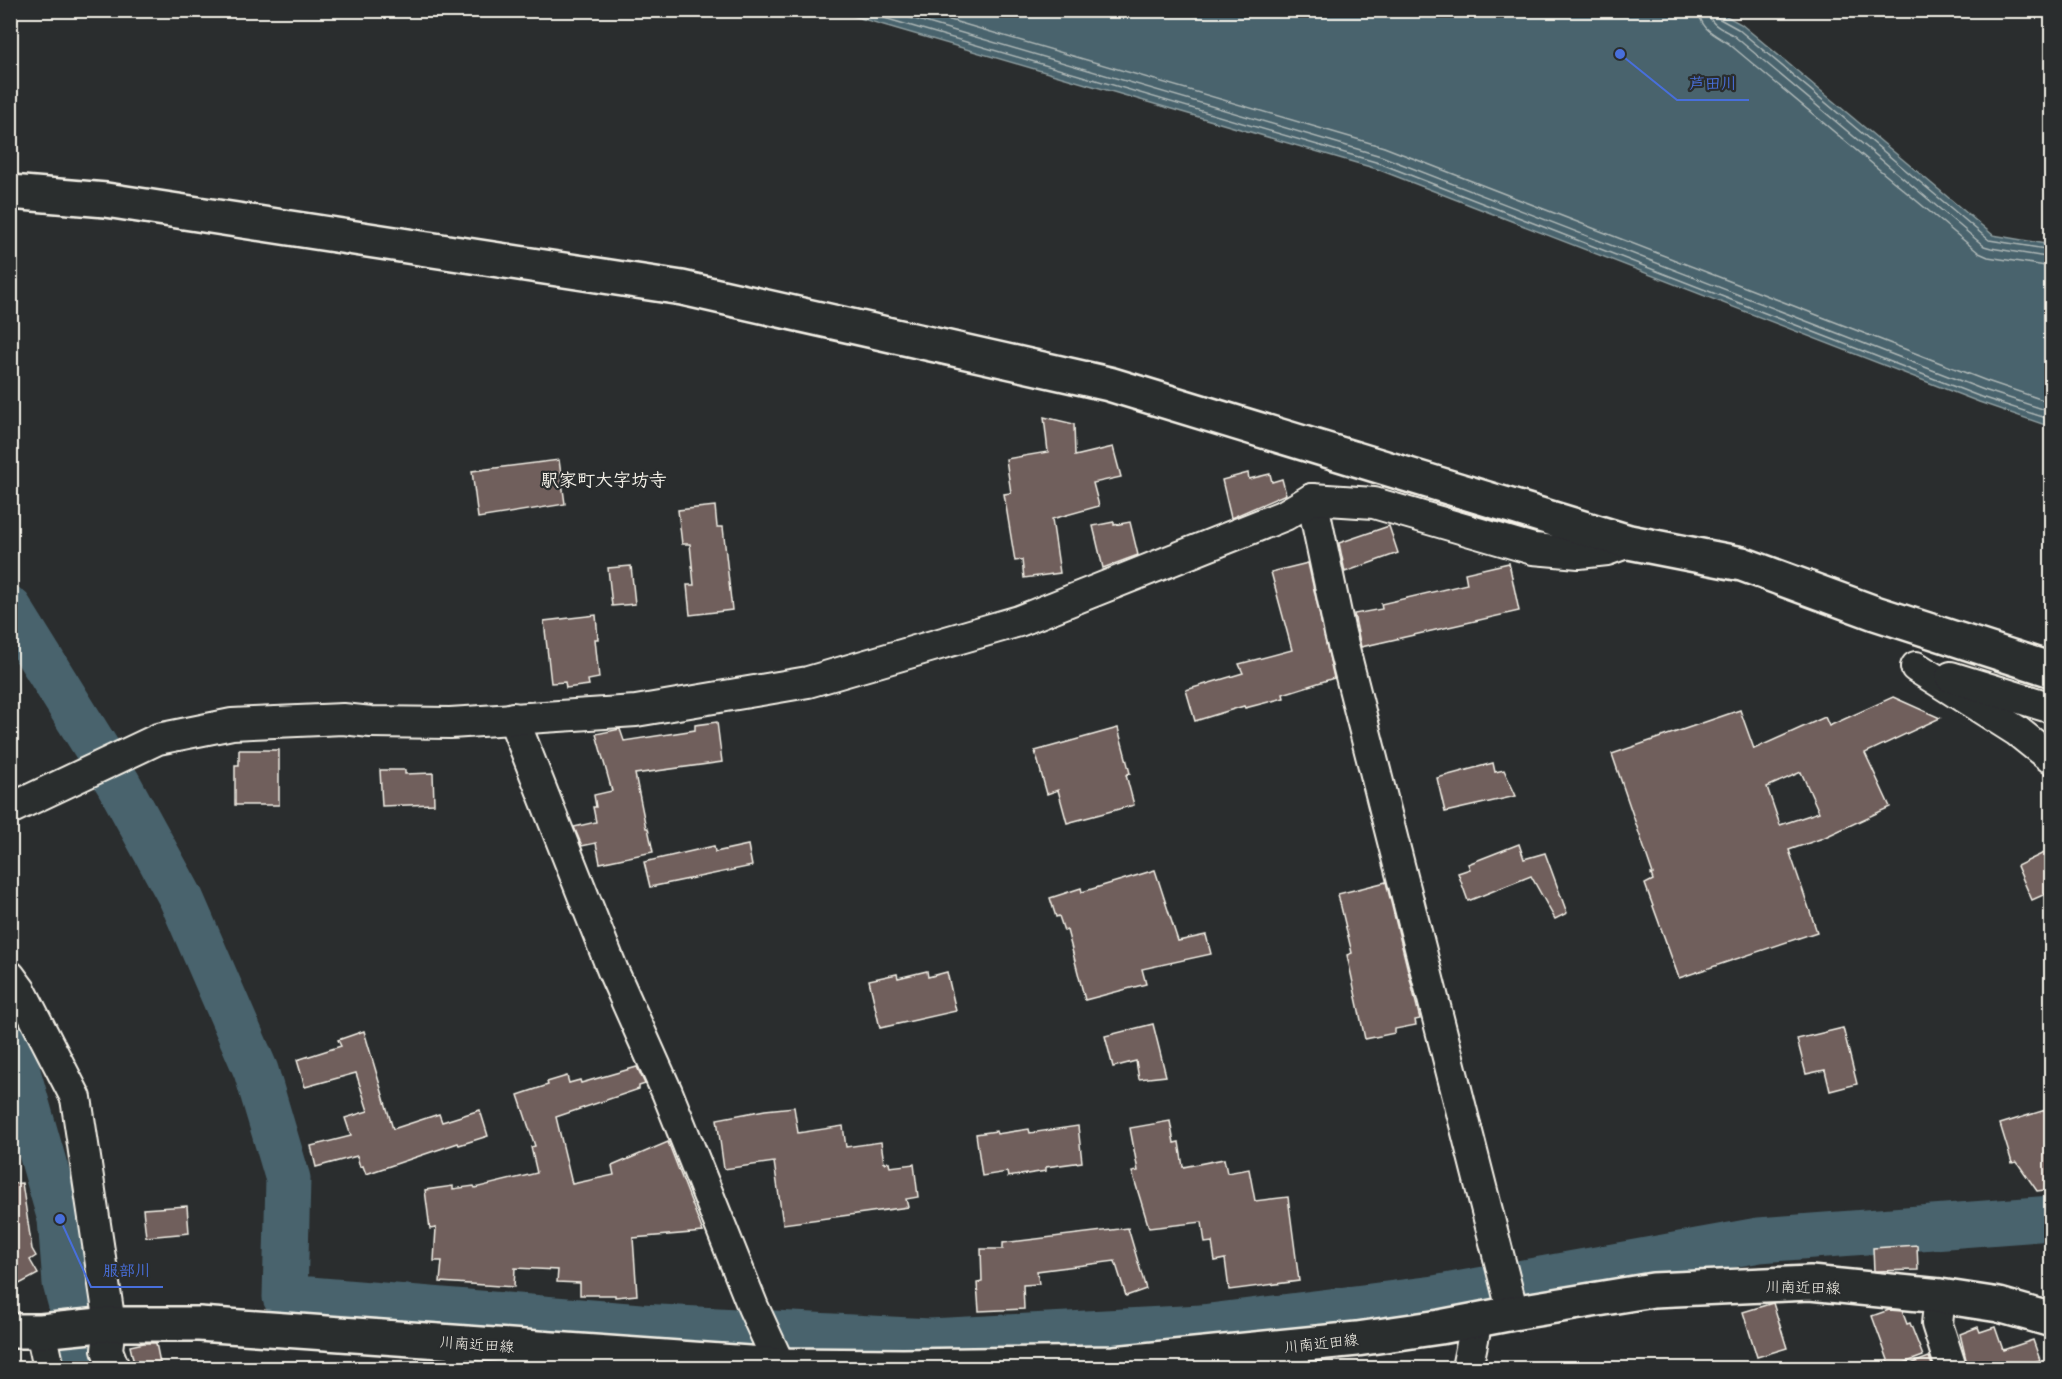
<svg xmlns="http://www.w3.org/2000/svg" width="2062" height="1379" font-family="'Playpen Sans','Klee One',sans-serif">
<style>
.water{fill:#48636d;stroke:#8d9c9e;stroke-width:1.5}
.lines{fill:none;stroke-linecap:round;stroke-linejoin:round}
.shore{stroke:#afb8b7;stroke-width:1.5}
.river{stroke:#48636d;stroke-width:45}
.building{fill:#705e5b;stroke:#f4f1e8;stroke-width:1.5;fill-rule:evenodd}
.minor-casing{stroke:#f4f1e8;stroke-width:34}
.tertiary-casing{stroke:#f4f1e8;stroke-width:38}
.secondary-casing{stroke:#f4f1e8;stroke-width:38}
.minor{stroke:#2a2d2e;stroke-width:30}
.tertiary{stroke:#2a2d2e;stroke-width:33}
.secondary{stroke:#2a2d2e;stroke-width:33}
.labels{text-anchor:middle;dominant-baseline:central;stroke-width:4.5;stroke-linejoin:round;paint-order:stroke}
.street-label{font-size:15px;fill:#f4f1e8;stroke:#2a2d2e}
.quarter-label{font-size:18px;font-weight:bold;fill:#f4f1e8;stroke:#2a2d2e}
.leader{fill:none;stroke:#486fdb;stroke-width:2}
.callout-dot{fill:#486fdb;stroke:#2a2d2e;stroke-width:2}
.callout-label{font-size:16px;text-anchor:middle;font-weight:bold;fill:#486fdb;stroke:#2a2d2e;stroke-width:4.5;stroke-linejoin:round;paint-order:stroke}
</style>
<rect width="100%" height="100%" fill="#2a2d2e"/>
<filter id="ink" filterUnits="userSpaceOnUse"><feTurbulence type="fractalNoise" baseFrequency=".0167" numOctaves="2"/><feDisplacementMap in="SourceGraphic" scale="12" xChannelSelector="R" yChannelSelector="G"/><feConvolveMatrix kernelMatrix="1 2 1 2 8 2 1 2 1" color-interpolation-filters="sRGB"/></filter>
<g filter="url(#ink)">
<path class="water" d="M 836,11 L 1717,11 L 1741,24 L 1993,235 L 2051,245 L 2051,427 L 1979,402 L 1377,169 Z"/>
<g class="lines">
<g class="shore">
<path d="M 857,10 L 1379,163 L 1981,397 L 2052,420"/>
<path d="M 884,10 L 1381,156 L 1984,390 L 2052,412"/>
<path d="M 916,10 L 1384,147 L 1987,381 L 2052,403"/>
<path d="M 1699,10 C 1700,29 1714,34 1728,43 L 1979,253 L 1988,257 L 2052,267"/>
<path d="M 1708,10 C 1709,25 1722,29 1733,35 L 1984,246 L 1991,248 L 2052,258"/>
<path d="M 1716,10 L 1718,18 L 1738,29 L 1989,240 L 2052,250"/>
</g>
<g class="river">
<path d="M 10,609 L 118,783 L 181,898 L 256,1071 L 288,1179 L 285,1297 L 640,1326 L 930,1341 L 1202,1327 L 1435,1298 L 1759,1240 L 2052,1218"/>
<path d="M 10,1044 L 60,1219 L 65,1283 L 88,1368"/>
</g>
</g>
<g class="building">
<path d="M 1044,417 L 1074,424 L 1075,456 L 1113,447 L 1121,477 L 1093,483 L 1099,506 L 1052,519 L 1060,573 L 1024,578 L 1022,560 L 1015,561 L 1004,494 L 1011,493 L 1006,459 L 1048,452 Z"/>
<path d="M 559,460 L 565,504 L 478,518 L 472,471 Z"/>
<path d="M 1248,473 L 1249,479 L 1270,474 L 1272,482 L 1282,479 L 1286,494 L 1231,518 L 1222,480 Z"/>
<path d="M 715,506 L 717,527 L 723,527 L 732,610 L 690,615 L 687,585 L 694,585 L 690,544 L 682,544 L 678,510 Z"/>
<path d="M 1114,522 L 1114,525 L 1130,522 L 1138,555 L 1103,568 L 1093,526 Z"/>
<path d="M 1389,526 L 1398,553 L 1345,572 L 1339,543 Z"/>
<path d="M 1308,563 L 1334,678 L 1283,694 L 1284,698 L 1245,708 L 1244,706 L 1195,721 L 1186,690 L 1243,673 L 1239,664 L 1292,650 L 1271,572 Z"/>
<path d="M 1509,563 L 1519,611 L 1361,647 L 1354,614 L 1382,609 L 1381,604 L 1467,584 L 1465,573 Z"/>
<path d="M 631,566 L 635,604 L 612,606 L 608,568 Z"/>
<path d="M 596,615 L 598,639 L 595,639 L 599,678 L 588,680 L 589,685 L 566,688 L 565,682 L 551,683 L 544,621 Z"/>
<path d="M 1893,697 L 1940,718 L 1865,753 L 1890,807 L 1823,838 L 1789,850 L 1817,932 L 1679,978 L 1645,884 L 1653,880 L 1651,874 L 1653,874 L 1612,754 L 1740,710 L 1754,749 L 1825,717 L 1829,726 ZM 1801,772 L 1819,812 L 1780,825 L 1767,787 Z"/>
<path d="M 717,722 L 722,762 L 635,774 L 646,828 L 648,828 L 653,852 L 600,863 L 596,843 L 582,846 L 574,827 L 596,822 L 593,807 L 596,807 L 594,795 L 612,791 L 596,734 L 620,729 L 624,741 L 695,730 L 695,725 Z"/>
<path d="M 1118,728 L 1130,773 L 1126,775 L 1134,805 L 1067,823 L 1058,790 L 1047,794 L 1035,751 Z"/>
<path d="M 239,750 L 279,750 L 279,805 L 235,805 L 235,765 L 239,765 Z"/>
<path d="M 1493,763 L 1495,772 L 1504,770 L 1516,796 L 1445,812 L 1437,778 Z"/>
<path d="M 380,770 L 405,770 L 405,774 L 433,773 L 434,804 L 382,806 Z"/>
<path d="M 1519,844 L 1524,859 L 1545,853 L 1567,913 L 1555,919 L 1531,876 L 1468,901 L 1458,873 L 1470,869 L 1468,864 Z"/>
<path d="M 748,845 L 752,866 L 650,887 L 644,862 L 714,846 L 715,852 Z"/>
<path d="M 2052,849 L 2052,891 L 2032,900 L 2017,866 Z"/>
<path d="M 1155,870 L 1178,941 L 1206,935 L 1211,954 L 1142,969 L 1146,984 L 1085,1000 L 1067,930 L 1064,931 L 1059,916 L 1056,917 L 1050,898 L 1081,888 L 1082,892 Z"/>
<path d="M 1386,882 L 1420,1019 L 1415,1020 L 1416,1025 L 1395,1029 L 1395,1033 L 1365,1039 L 1347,955 L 1352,953 L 1338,894 Z"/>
<path d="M 927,971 L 928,977 L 947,972 L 956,1011 L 880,1028 L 869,980 L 897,974 L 898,978 Z"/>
<path d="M 1153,1024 L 1166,1076 L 1139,1079 L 1136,1061 L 1113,1067 L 1105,1036 Z"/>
<path d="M 1843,1028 L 1857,1084 L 1830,1091 L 1825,1070 L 1806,1074 L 1797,1039 Z"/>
<path d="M 364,1031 L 393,1129 L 439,1114 L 442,1122 L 480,1110 L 488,1136 L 459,1145 L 458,1143 L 366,1174 L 363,1166 L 360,1167 L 357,1156 L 316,1167 L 311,1146 L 351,1136 L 345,1118 L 368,1111 L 356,1073 L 305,1087 L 297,1060 L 341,1046 L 338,1040 Z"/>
<path d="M 637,1067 L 645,1084 L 639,1086 L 639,1089 L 556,1117 L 572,1184 L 614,1175 L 612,1166 L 668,1142 L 703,1232 L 633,1238 L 637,1295 L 615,1297 L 615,1295 L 580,1295 L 580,1283 L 557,1282 L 558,1270 L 515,1268 L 514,1287 L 440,1282 L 442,1261 L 434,1261 L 436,1228 L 430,1229 L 425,1190 L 453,1186 L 453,1189 L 474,1186 L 475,1188 L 537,1173 L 531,1147 L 535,1146 L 518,1095 L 548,1085 L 547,1082 L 567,1076 L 569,1083 L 580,1080 L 581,1083 Z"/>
<path d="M 794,1107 L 798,1133 L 843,1126 L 846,1147 L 881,1142 L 884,1163 L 889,1162 L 890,1167 L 914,1164 L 918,1197 L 906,1199 L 908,1207 L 783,1224 L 774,1162 L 724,1169 L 717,1119 L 765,1110 Z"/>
<path d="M 2052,1108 L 2052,1189 L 2037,1191 L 2017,1162 L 2012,1163 L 2000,1124 Z"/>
<path d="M 1170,1121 L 1174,1143 L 1179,1142 L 1183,1167 L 1224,1159 L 1227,1173 L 1249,1169 L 1255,1201 L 1288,1197 L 1299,1281 L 1229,1290 L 1225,1259 L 1215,1261 L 1212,1242 L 1205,1243 L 1202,1222 L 1149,1228 L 1132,1172 L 1138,1171 L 1130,1128 Z"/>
<path d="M 1078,1126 L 1082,1162 L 1046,1167 L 1046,1171 L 1008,1177 L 1007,1172 L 982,1176 L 976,1134 L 996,1131 L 997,1134 L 1029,1129 L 1030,1133 Z"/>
<path d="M 22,1183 L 32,1249 L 36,1256 L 30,1260 L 38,1274 L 10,1289 L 10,1184 Z"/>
<path d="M 187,1206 L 189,1233 L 146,1237 L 143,1209 Z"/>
<path d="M 1128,1228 L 1146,1289 L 1126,1296 L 1115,1261 L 1037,1271 L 1039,1284 L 1023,1285 L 1024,1309 L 979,1311 L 977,1283 L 982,1282 L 981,1249 L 1003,1249 L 1003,1243 Z"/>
<path d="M 1917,1245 L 1918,1270 L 1874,1271 L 1873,1248 Z"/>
<path d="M 1773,1303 L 1787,1348 L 1757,1357 L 1743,1312 Z"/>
<path d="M 1889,1310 L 1902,1311 L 1907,1324 L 1910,1323 L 1923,1356 L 1891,1368 L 1872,1316 Z"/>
<path d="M 1978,1327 L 1980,1332 L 1995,1327 L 2003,1350 L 2033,1340 L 2040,1360 L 2017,1368 L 1968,1368 L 1960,1334 Z"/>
<path d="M 144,1343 L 156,1343 L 161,1368 L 135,1368 L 130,1346 Z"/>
<path d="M 1929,1357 L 1933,1368 L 1904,1368 L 1903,1367 Z"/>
</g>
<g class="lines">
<defs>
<g id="minor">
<path d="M 1312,499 L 1340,633 L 1513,1313"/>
<path d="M 1916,667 L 2017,731 L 2052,759"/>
<path d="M 1951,677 L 2052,708"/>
<path d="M 513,718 L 613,971 L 667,1092 L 753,1307 L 781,1368"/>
<path d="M 10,809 L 158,739 L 232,724 L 343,719 L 371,722 L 450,723 L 636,711 L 808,682 L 1019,621 L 1285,515 L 1312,499 L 1374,503 L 1533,549 L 1579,553 L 1607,550 L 1629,542"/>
<path d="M 10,976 L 21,991 L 76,1098 L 110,1324 L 107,1350 L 114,1368"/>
<path d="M 1940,1296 L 1937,1324 L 1951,1368"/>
<path d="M 41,1331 L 49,1368"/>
<path d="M 1467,1368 L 1477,1320"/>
</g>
<path id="tertiary" d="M 10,192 L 106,200 L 682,288 L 1109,384 L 1629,542 L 1742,564 L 1875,613 L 2052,670"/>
<path id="secondary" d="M 10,1331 L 41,1331 L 110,1324 L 199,1324 L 779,1365 L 903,1366 L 1114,1363 L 1357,1339 L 1440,1327 L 1513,1313 L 1653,1290 L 1810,1283 L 1940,1296 L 1999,1305 L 2052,1320"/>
</defs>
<use href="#minor" class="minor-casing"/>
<use href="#tertiary" class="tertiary-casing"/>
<use href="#secondary" class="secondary-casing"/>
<use href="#minor" class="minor"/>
<use href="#tertiary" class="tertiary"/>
<use href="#secondary" class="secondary"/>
</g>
</g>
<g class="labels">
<g class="street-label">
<text transform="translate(1803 1286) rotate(1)">川南近田線</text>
<text transform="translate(1321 1342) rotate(-6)">川南近田線</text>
<text transform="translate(477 1343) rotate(4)">川南近田線</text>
</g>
<g class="quarter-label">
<text x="604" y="478">駅家町大字坊寺</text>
</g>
</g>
<path class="leader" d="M1620 54L1677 100H1749M60 1219L91 1287H163"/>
<g class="callout-dot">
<circle cx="1620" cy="54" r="6"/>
<circle cx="60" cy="1219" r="6"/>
</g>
<g class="callout-label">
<text x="1713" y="89">芦田川</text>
<text x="127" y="1276">服部川</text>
</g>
<rect width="2062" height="1379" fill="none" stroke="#2a2d2e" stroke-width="36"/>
<rect x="18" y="18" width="2026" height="1343" fill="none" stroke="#f4f1e8" stroke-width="2" filter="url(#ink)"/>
</svg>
